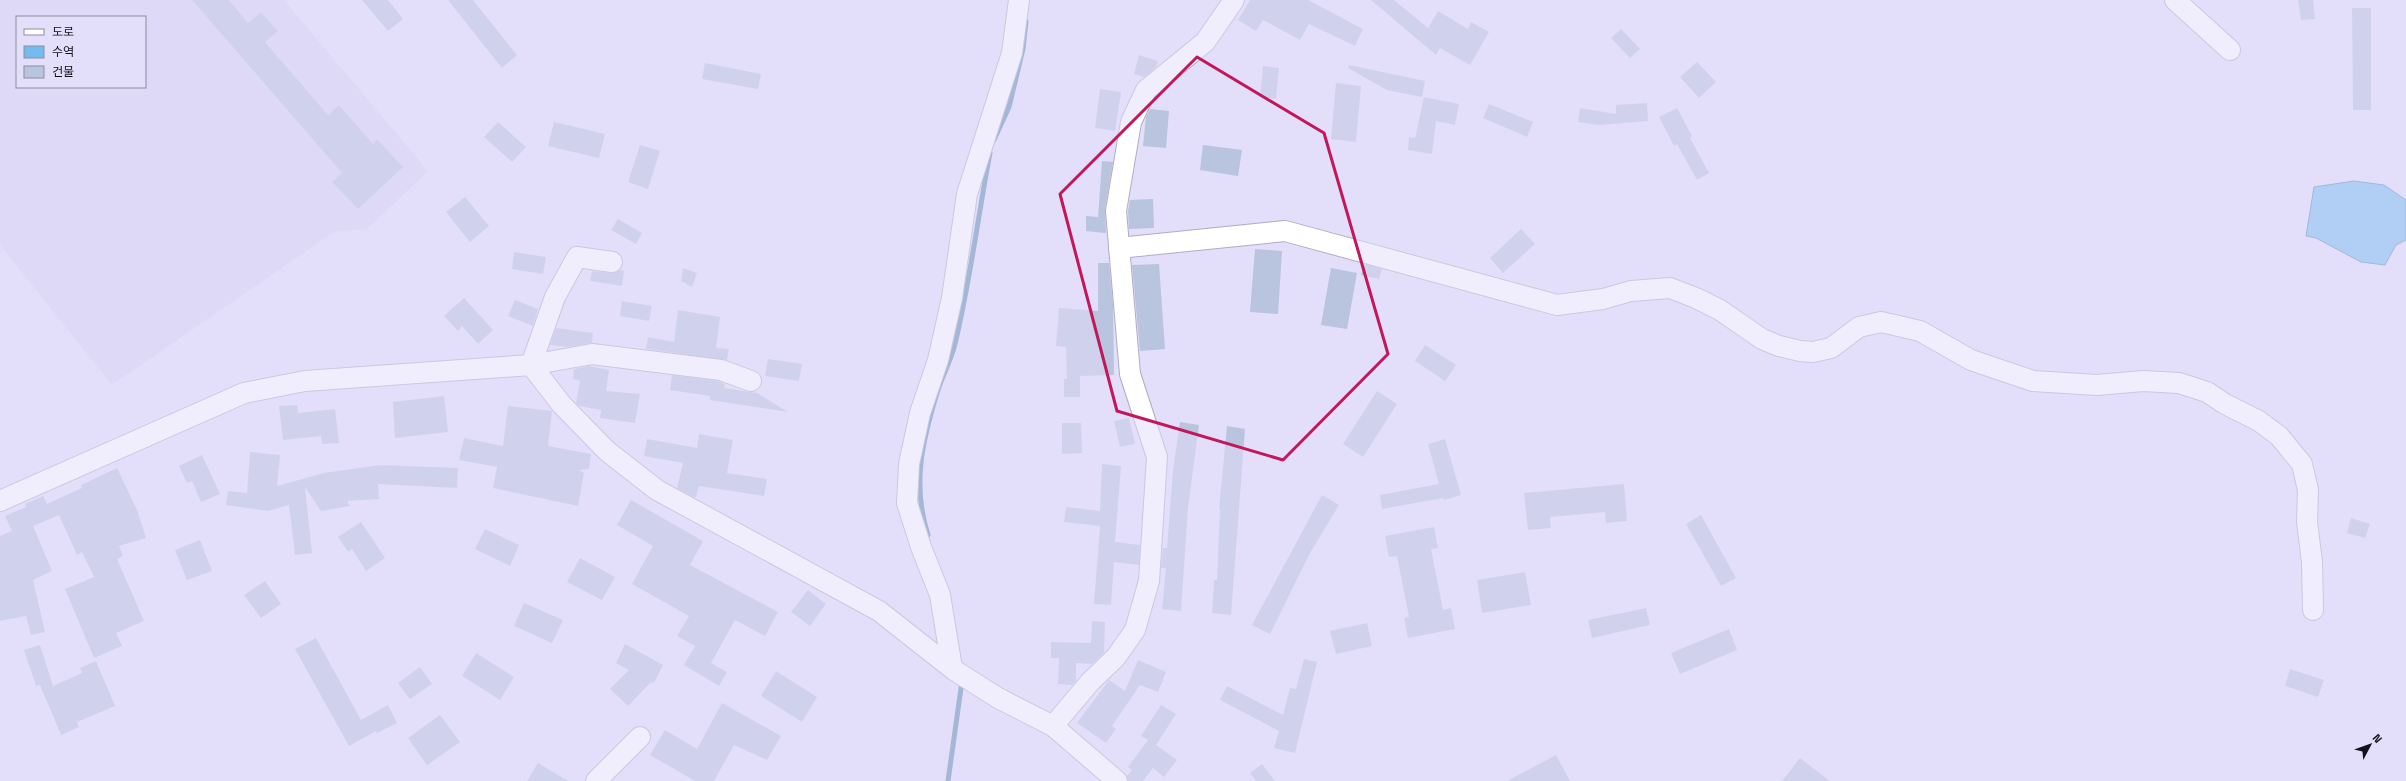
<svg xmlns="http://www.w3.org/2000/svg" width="2406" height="781" font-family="'Space Grotesk','Noto Sans KR',sans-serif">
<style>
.built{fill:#dad3f6;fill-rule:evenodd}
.water{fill:#74bcee;stroke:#5788ae}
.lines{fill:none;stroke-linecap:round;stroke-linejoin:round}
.stream{stroke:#5788ae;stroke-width:5}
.building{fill:#b9c4de}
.minor-casing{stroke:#b0abc6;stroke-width:22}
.minor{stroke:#fff;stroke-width:20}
.marked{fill:none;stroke:#c2185b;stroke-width:3;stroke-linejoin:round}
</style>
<rect width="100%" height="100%" fill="#e3defa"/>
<path class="built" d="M 0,0 L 284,0 L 428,171 L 367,229 L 334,232 L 112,385 L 0,245 ZM 17,17 L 145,17 L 145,87 L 17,87 Z"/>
<path class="water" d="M 2354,181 L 2384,185 L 2406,200 L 2406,240 L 2396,245 L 2385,265 L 2361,262 L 2316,238 L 2306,236 L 2314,187 Z"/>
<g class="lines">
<g class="stream">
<path d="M 994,140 L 1009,107 L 1023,49 L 1026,21"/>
<path d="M 928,535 C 912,485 922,442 937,393 C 942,376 951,361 955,344 C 970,282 978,216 990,153"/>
<path d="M 948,781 L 962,681"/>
</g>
</g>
<g class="building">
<path d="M 192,0 L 229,0 L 248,23 L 261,12 L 278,31 L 265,42 L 328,115 L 339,105 L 373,144 L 377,139 L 403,167 L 358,209 L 332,182 L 342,173 Z"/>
<path d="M 362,0 L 388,0 L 403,19 L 388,31 Z"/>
<path d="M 448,0 L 473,0 L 517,55 L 502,68 Z"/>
<path d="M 1250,0 L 1308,0 L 1363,29 L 1355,46 L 1309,24 L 1300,40 L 1263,20 L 1256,31 L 1238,20 Z"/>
<path d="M 1371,0 L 1394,0 L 1428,28 L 1438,11 L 1468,29 L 1471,22 L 1489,32 L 1470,65 L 1440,48 L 1436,55 Z"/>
<path d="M 2298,0 L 2313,0 L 2315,19 L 2301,20 Z"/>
<path d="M 2352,8 L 2371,8 L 2371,110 L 2353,110 Z"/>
<path d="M 1621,29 L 1640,49 L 1630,58 L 1611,38 Z"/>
<path d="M 1139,55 L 1158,61 L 1156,67 L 1144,77 L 1134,74 Z"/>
<path d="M 1697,62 L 1716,82 L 1699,98 L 1680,77 Z"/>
<path d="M 705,63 L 761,74 L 758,89 L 702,79 Z"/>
<path d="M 1349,65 L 1425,81 L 1422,97 L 1387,90 L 1348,68 Z"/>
<path d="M 1263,66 L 1279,68 L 1276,99 L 1260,97 Z"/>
<path d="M 1336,83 L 1361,86 L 1356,142 L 1331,139 Z"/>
<path d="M 1100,89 L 1121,92 L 1115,131 L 1095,128 Z"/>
<path d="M 1424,97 L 1459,104 L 1455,125 L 1436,121 L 1432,154 L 1408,150 L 1409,137 L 1415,138 Z"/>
<path d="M 1647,103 L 1648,121 L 1598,125 L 1578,122 L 1580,108 L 1616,114 L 1616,105 Z"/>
<path d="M 1489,104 L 1533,122 L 1527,137 L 1483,118 Z"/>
<path d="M 1677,108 L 1692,136 L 1690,138 L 1709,173 L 1697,180 L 1677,144 L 1674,146 L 1659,117 Z"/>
<path d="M 1150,109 L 1169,111 L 1166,148 L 1143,146 L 1146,117 Z"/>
<path d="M 498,122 L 526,147 L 512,162 L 484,137 Z"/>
<path d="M 554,122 L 605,134 L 599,158 L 548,146 Z"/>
<path d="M 640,145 L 660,151 L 648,189 L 628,182 Z"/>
<path d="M 1203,145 L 1242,150 L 1238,176 L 1200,170 Z"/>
<path d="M 1102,161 L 1113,162 L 1105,209 L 1106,233 L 1086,231 L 1086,216 L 1098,217 Z"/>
<path d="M 465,197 L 489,226 L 470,242 L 446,212 Z"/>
<path d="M 1153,199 L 1154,228 L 1129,229 L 1128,211 L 1130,200 Z"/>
<path d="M 618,219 L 642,233 L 636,244 L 611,230 Z"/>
<path d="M 1521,229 L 1535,244 L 1503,273 L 1490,258 Z"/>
<path d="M 1255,249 L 1282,251 L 1278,314 L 1250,312 Z"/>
<path d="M 514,252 L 546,257 L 543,274 L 512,269 Z"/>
<path d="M 1098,263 L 1109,263 L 1113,305 L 1114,375 L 1080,376 L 1080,397 L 1064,397 L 1064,379 L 1067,379 L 1066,347 L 1056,346 L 1059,308 L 1098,311 Z"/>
<path d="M 1159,264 L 1165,349 L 1140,351 L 1132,265 Z"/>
<path d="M 1364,264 L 1382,269 L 1379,279 L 1361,275 Z"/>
<path d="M 683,268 L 697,273 L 692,287 L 681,281 Z"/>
<path d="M 1331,268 L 1357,273 L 1347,329 L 1321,325 Z"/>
<path d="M 620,270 L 624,271 L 622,286 L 590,281 L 592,271 L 611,273 Z"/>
<path d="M 464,298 L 493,330 L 478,344 L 462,326 L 458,331 L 444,316 Z"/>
<path d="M 515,300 L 538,309 L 533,326 L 508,316 Z"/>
<path d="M 622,301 L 652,306 L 649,321 L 620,316 Z"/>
<path d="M 678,310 L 720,317 L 716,348 L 729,349 L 727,360 L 646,349 L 648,337 L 674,342 Z"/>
<path d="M 556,328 L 593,333 L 592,343 L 567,347 L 550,345 Z"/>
<path d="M 1425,345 L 1456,365 L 1445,381 L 1415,361 Z"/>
<path d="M 768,359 L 802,364 L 799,381 L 765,376 Z"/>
<path d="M 589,366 L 609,370 L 606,391 L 640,394 L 635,423 L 600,418 L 601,410 L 579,406 L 576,403 L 580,381 L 573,379 L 574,369 Z"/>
<path d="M 672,375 L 718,381 L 725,384 L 724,388 L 757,393 L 788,412 L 710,400 L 710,396 L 670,390 Z"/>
<path d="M 1377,391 L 1397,404 L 1363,457 L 1343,444 Z"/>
<path d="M 444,396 L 448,432 L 395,438 L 393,402 Z"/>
<path d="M 297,405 L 298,413 L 335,409 L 339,443 L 322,444 L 321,436 L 283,440 L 279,406 Z"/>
<path d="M 508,406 L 552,411 L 548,446 L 591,454 L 589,469 L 579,470 L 584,473 L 578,506 L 493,488 L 497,467 L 459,460 L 464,438 L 503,446 Z"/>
<path d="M 1129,418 L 1135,444 L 1120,447 L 1114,421 Z"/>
<path d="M 1180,422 L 1199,425 L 1188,508 L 1181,611 L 1162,609 L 1166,568 L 1161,568 L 1163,548 L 1167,548 L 1173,470 Z"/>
<path d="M 1062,423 L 1081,423 L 1082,453 L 1062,454 Z"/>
<path d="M 1227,426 L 1245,429 L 1231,615 L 1212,613 L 1214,580 L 1217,580 L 1220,509 L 1219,509 Z"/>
<path d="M 699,434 L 733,440 L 727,473 L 767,479 L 764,496 L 699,486 L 696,497 L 694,497 L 677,488 L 683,463 L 644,456 L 647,439 L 697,448 Z"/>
<path d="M 1445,439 L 1461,495 L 1444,500 L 1443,498 L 1382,509 L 1380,495 L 1439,484 L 1428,444 Z"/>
<path d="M 250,452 L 280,455 L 277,486 L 324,473 L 380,465 L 458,468 L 457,488 L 378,484 L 379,499 L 347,501 L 350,506 L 321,511 L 305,487 L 312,553 L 295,555 L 289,505 L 268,511 L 226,505 L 228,491 L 247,493 Z"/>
<path d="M 202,455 L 220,494 L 201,502 L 192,481 L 187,483 L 179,466 Z"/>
<path d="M 1102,464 L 1121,466 L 1115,542 L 1140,545 L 1139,565 L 1114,562 L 1111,605 L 1094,604 L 1100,526 L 1064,522 L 1066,507 L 1100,511 Z"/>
<path d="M 117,468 L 137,510 L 146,538 L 119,546 L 123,556 L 117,559 L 144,621 L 116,633 L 122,646 L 94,658 L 65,589 L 94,577 L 82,552 L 77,555 L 59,515 L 33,526 L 52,571 L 33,580 L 45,632 L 31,635 L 26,616 L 0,621 L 0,536 L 12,531 L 5,516 L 26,507 L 25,504 L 43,496 L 47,504 L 82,488 L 81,485 Z"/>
<path d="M 1624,484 L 1627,521 L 1606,523 L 1605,512 L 1550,517 L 1551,528 L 1528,530 L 1524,493 Z"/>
<path d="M 1322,495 L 1339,505 L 1310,553 L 1270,634 L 1252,625 Z"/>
<path d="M 631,500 L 703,541 L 690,565 L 778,612 L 765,636 L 735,620 L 711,663 L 727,672 L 719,686 L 684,665 L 695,646 L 677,636 L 689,616 L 632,584 L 653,546 L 617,525 Z"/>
<path d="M 1701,515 L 1736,578 L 1721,586 L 1686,524 Z"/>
<path d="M 2351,518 L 2370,524 L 2365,538 L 2347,533 Z"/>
<path d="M 361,522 L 385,558 L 366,571 L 352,549 L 348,552 L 338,537 Z"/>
<path d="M 1434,527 L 1438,548 L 1431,549 L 1443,610 L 1451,608 L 1455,629 L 1408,638 L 1404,618 L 1409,617 L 1397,556 L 1389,557 L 1385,536 Z"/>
<path d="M 485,529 L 519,545 L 510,566 L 475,549 Z"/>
<path d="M 200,540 L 212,571 L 187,580 L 175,550 Z"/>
<path d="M 580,558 L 615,577 L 602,600 L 567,582 Z"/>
<path d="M 1525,572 L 1531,605 L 1482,613 L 1477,580 Z"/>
<path d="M 265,581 L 281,604 L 261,618 L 244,595 Z"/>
<path d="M 808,590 L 826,604 L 810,626 L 791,612 Z"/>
<path d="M 524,603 L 563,620 L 552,643 L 514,626 Z"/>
<path d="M 1646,608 L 1650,625 L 1592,638 L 1588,620 Z"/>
<path d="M 1092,621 L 1105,622 L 1104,653 L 1092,664 L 1076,663 L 1076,681 L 1072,685 L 1058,684 L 1059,658 L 1051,658 L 1051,642 L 1091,643 Z"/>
<path d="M 1367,623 L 1372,646 L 1336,654 L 1330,631 Z"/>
<path d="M 1729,629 L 1737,650 L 1680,674 L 1671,653 Z"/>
<path d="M 316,638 L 361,720 L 388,705 L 397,723 L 377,733 L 376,731 L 349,746 L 295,649 Z"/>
<path d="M 625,644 L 663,665 L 654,683 L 651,682 L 628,706 L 610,689 L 629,670 L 616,663 Z"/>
<path d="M 40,645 L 53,686 L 82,673 L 80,668 L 96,661 L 115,706 L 77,722 L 79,727 L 61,735 L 40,685 L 36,686 L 24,650 Z"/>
<path d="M 476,653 L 514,677 L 500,700 L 462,676 Z"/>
<path d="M 1304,659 L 1317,662 L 1295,753 L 1274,748 L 1279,731 L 1220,700 L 1227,686 L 1283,715 L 1290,688 L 1296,689 Z"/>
<path d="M 1138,660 L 1166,672 L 1158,692 L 1140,685 L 1112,726 L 1116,729 L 1106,743 L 1077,723 L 1109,680 L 1125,691 Z"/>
<path d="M 420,667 L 432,684 L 410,699 L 398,683 Z"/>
<path d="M 2290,669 L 2324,680 L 2318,697 L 2285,686 Z"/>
<path d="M 776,671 L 817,697 L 802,722 L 761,696 Z"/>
<path d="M 722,703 L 781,736 L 767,760 L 734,745 L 714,781 L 695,781 L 650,755 L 665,730 L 697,749 Z"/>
<path d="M 1161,705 L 1176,714 L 1156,745 L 1177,760 L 1164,777 L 1153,768 L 1143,781 L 1128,781 L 1127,776 L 1132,770 L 1128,767 L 1148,740 L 1141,736 Z"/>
<path d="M 440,715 L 460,742 L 427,765 L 408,738 Z"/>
<path d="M 1556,755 L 1570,781 L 1507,781 Z"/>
<path d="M 1800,758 L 1830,781 L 1782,781 Z"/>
<path d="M 538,763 L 568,781 L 527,781 Z"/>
<path d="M 1262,764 L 1275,781 L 1256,781 L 1250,773 Z"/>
</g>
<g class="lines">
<defs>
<g id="minor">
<path d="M 2175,0 L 2230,50"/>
<path d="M 1119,248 L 1285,231 L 1557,305 L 1603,299 L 1631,291 L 1670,288 L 1696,298 L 1720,310 L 1762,339 L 1779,346 L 1800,351 L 1813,352 L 1831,348 L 1859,327 L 1881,322 L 1920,331 L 1971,360 L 2033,381 L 2097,385 L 2143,381 L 2179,383 L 2207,392 L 2225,404 L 2259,421 L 2279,436 L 2302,464 L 2308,490 L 2307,522 L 2312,562 L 2313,610"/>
<path d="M 612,262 L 577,257 L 555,297 L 531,365 L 592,354 L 721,370 L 751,381"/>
<path d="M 0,501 L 244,393 L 305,381 L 531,365 L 562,405 L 607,451 L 657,490 L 879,611 L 954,670 L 998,698 L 1053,726 L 1117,781"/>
<path d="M 952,668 L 940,595 L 921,547 L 907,503 L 909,464 L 920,413 L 938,360 L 952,298 L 967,194 L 1012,53 L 1019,0"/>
<path d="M 1053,726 L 1090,682 L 1116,657 L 1135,630 L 1149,581 L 1157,457 L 1130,374 L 1116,211 L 1131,122 L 1146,90 L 1205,42 L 1234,0"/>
<path d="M 596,781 L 640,737"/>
</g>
</defs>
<use href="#minor" class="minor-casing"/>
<use href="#minor" class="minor"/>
</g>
<path d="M0 0H2406V781H0ZM 1197,57 L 1324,133 L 1388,354 L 1283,460 L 1117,411 L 1060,194 Z" fill="#e3defa" fill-opacity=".55" fill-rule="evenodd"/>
<path class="marked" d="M 1197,57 L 1324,133 L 1388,354 L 1283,460 L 1117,411 L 1060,194 Z"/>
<rect x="16" y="16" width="130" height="72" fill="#e3defa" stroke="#8f8ca0"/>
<rect x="24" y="29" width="20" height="6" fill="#ffffff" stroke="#8f8ca0"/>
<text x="52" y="36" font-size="12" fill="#121019">도로</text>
<rect x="24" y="46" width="20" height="12" fill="#74bcee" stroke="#8f8ca0"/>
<text x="52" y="56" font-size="12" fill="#121019">수역</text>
<rect x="24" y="66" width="20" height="12" fill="#b9c4de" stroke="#8f8ca0"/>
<text x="52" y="76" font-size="12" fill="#121019">건물</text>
<g transform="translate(2370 745) rotate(49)" stroke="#e3defa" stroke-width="3" paint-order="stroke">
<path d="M0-3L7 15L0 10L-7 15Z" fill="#121019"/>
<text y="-6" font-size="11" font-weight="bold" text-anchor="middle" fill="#121019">N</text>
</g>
</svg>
